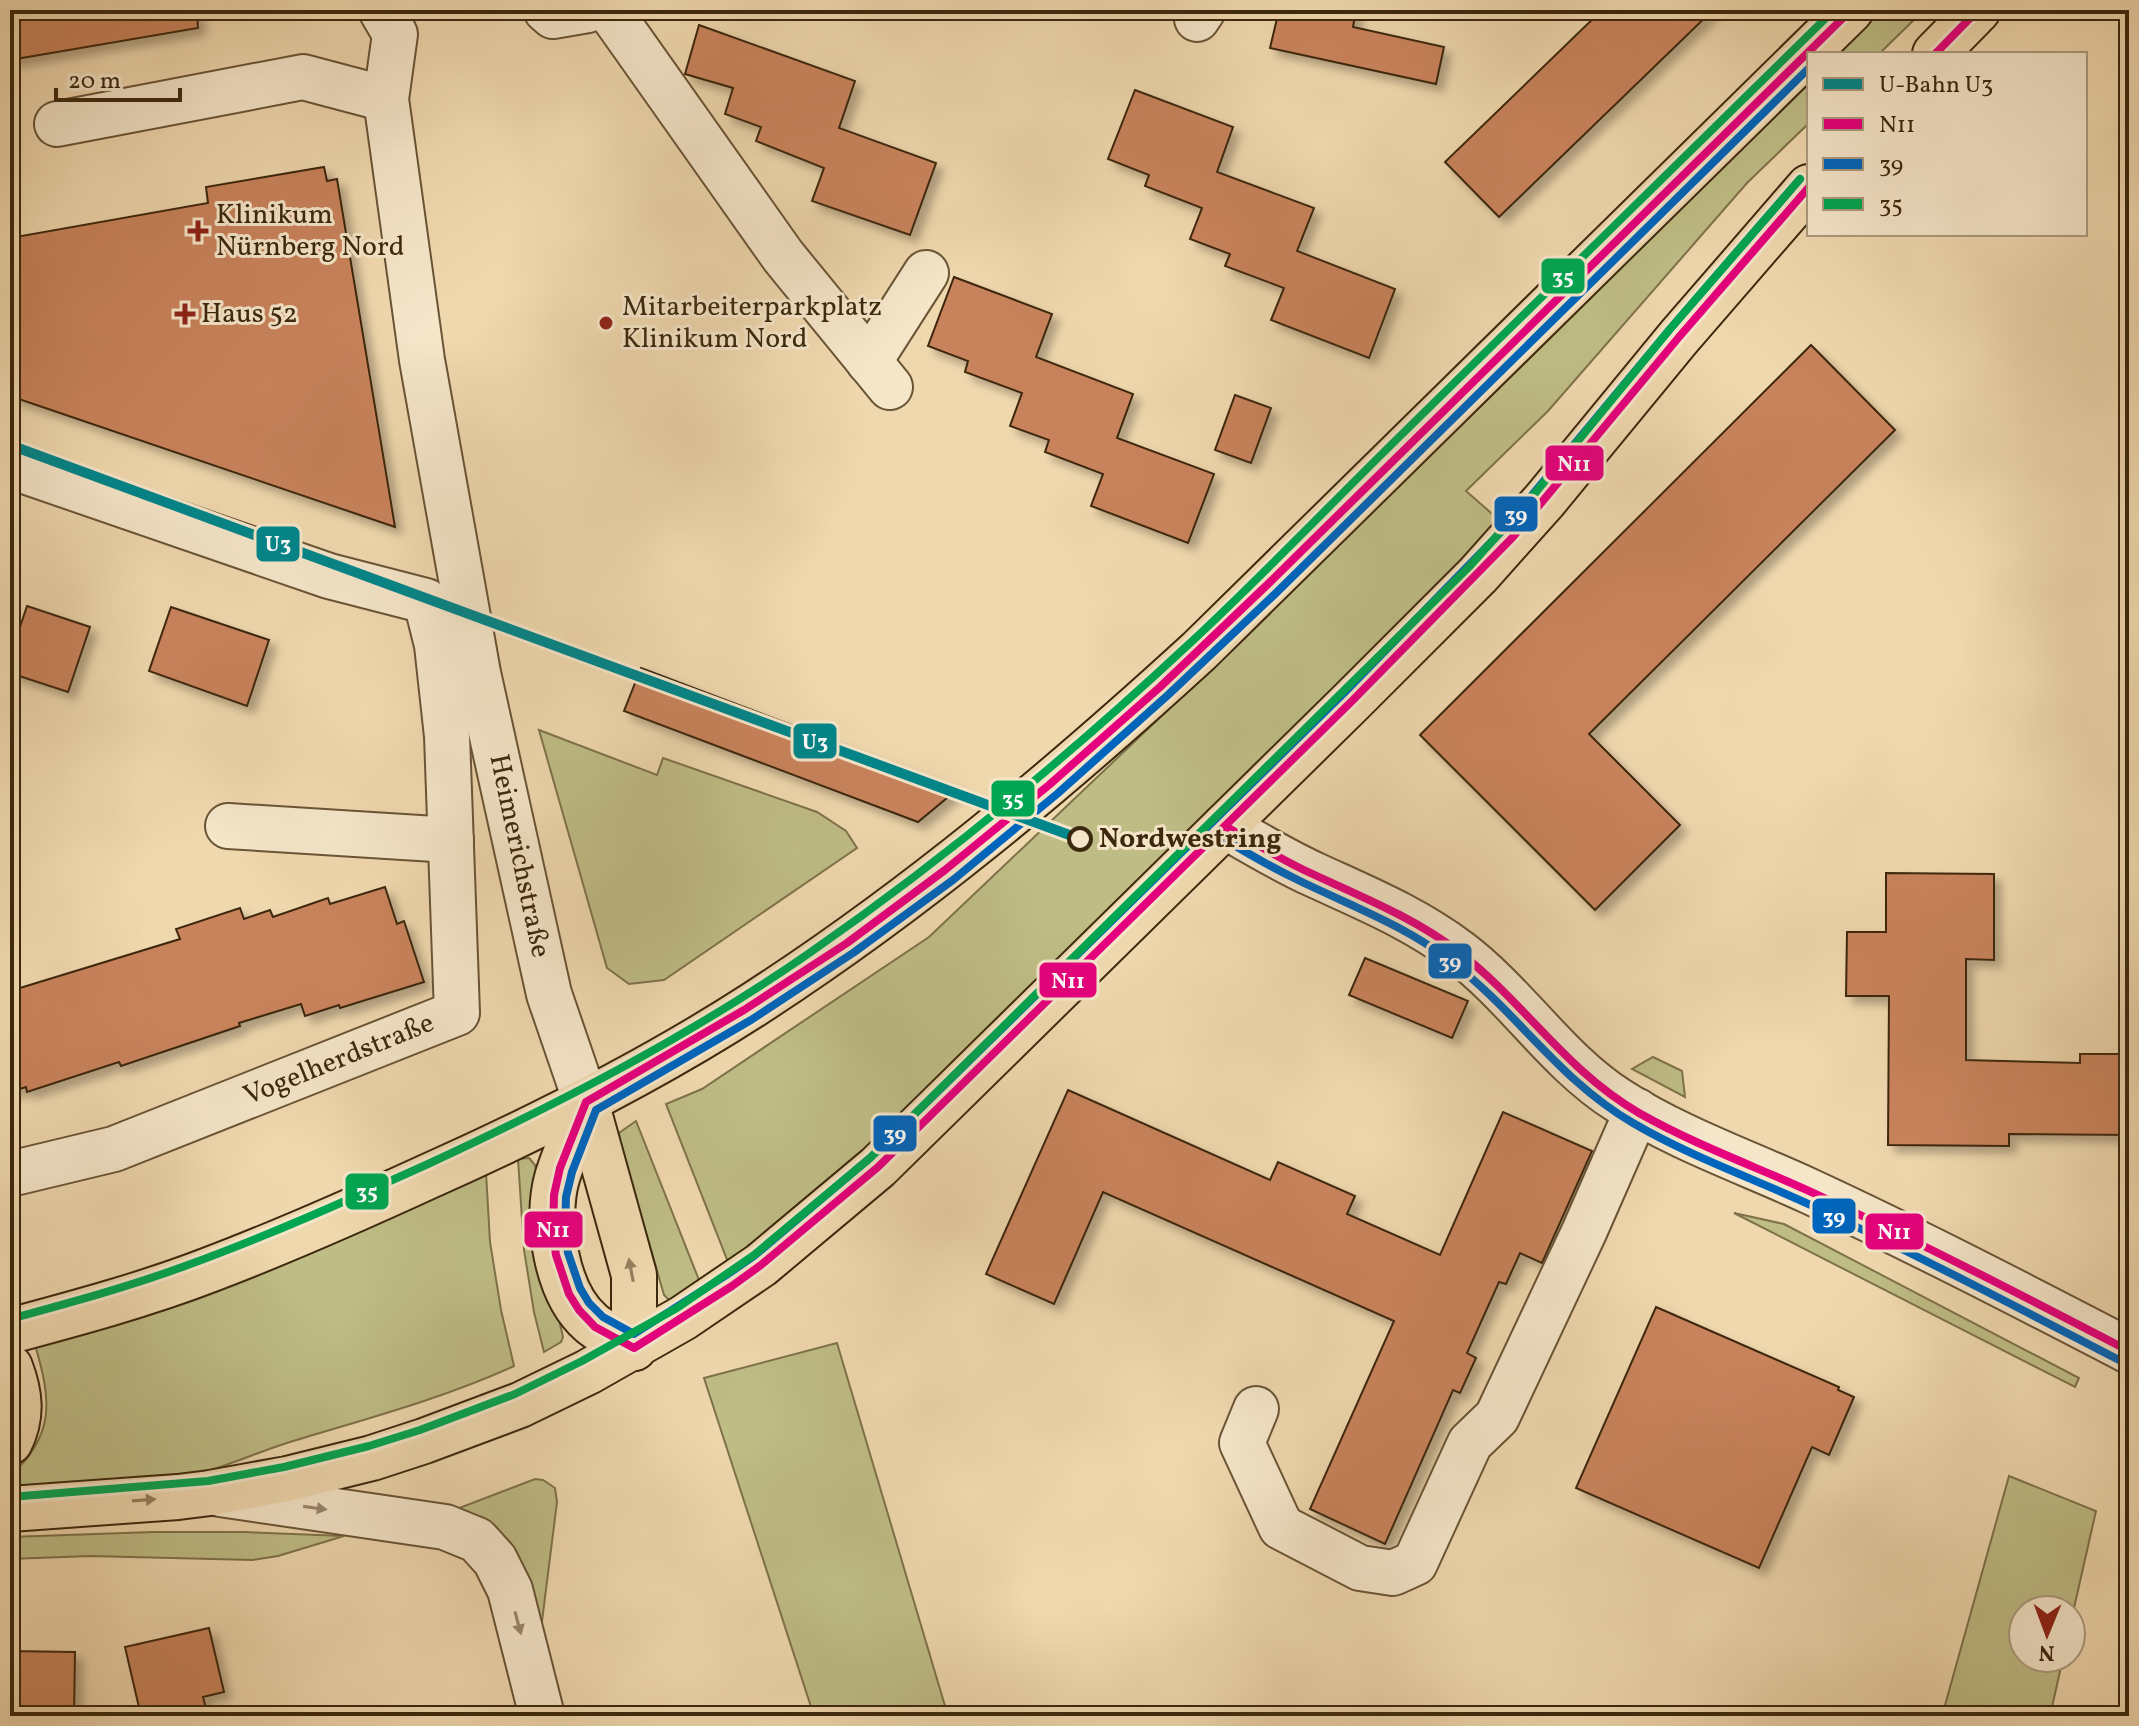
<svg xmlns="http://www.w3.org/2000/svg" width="2139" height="1726" font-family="Vollkorn,serif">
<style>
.green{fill:#bfbd86;stroke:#7e724a;stroke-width:2}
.building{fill:#c9835b;stroke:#3c280d;stroke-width:2;filter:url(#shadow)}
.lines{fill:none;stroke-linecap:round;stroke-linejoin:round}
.minor-casing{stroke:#695435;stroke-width:48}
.major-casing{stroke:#3c280d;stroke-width:48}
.minor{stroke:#f5e6ca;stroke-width:44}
.major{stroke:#f0d8ae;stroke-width:44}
.bus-1-casing{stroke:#f5e6ca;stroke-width:14}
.bus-2-casing{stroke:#f5e6ca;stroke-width:14}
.bus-3-casing{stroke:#f5e6ca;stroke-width:14}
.bus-1{stroke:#e5007d;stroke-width:8}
.bus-2{stroke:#0065bd;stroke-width:8}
.bus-3{stroke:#00a651;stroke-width:8}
.metro-1-casing{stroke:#f5e6ca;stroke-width:16}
.metro-1{stroke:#00868b;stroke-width:10}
.oneway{fill:#96805e}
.oneway2{fill:#98876c}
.poi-dot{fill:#8f2418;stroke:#f5e6ca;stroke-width:3}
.stop-dot{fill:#f5e6ca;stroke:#3c280d;stroke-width:4}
.labels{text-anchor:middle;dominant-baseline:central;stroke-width:6;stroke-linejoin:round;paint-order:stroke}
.poi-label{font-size:28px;fill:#3c280d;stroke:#f5e6ca;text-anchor:start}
.stop-label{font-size:28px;font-weight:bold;fill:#3c280d;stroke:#f5e6ca;text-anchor:start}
.street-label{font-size:28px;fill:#3c280d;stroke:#f5e6ca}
.line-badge{stroke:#f5e6ca;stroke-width:3}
.badge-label{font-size:22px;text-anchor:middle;font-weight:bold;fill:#fff}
</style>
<defs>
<filter id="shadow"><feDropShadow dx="7" dy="7" stdDeviation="4" flood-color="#0004"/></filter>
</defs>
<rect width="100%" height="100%" fill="#f0d8ae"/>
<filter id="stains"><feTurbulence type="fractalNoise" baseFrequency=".0025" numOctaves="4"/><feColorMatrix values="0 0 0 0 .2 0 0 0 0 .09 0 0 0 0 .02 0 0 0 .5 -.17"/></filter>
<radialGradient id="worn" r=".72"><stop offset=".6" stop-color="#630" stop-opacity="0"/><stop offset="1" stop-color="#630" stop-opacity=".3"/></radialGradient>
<g class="green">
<path d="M 1881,10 L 1924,10 L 1879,54 L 1833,54 Z"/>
<path d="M 1809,77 L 1809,123 L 1747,183 L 1548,411 L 1466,491 L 1498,519 L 1411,616 L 874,1144 L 730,1267 L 666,1104 L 702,1089 L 929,937 L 1232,649 Z"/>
<path d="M 539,730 L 657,775 L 663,758 L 817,812 L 846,831 L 857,848 L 664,980 L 629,984 L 607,968 Z"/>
<path d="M 1653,1057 L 1682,1071 L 1685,1097 L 1632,1069 Z"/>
<path d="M 636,1121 L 701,1285 L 674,1300 L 669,1300 L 664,1295 L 620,1143 L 619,1133 Z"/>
<path d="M 529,1158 L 535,1165 L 537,1174 L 550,1280 L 563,1337 L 561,1342 L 544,1352 L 534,1312 L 524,1250 L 518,1159 Z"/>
<path d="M 486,1172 L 490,1242 L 501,1310 L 514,1366 C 442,1399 365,1419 290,1442 C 251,1454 215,1473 174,1478 C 120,1484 64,1485 10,1489 L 10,1476 C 56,1435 51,1399 35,1345 Z"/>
<path d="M 1734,1213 L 1784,1224 L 2079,1378 L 2075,1387 Z"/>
<path d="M 837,1343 L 948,1716 L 814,1716 L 704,1378 Z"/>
<path d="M 2009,1476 L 2096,1511 L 2071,1621 L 2071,1610 L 2023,1610 L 2023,1658 L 2063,1658 L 2050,1716 L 1942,1716 Z"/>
<path d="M 535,1479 L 543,1480 L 555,1488 L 557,1502 L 540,1637 L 454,1510 Z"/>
<path d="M 153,1532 L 244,1532 L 344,1536 L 278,1556 L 253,1560 L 90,1556 L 10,1559 L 10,1537 Z"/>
</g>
<g class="building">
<path d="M 10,10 L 197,10 L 198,28 L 10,60 Z"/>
<path d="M 1279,10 L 1356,10 L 1353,27 L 1444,47 L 1436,84 L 1270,48 Z"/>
<path d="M 1602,10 L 1713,10 L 1499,217 L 1445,162 Z"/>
<path d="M 699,25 L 855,81 L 839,128 L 936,163 L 910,235 L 812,201 L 824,168 L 756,141 L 761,127 L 725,114 L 733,88 L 685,74 Z"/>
<path d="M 1135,90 L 1233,127 L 1217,172 L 1314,208 L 1297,251 L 1395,289 L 1369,358 L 1271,320 L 1284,288 L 1225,266 L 1230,254 L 1190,239 L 1202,208 L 1145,186 L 1149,175 L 1108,159 Z"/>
<path d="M 324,167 L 327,181 L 337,179 L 395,527 L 10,396 L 10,238 L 208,203 L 206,187 Z"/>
<path d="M 954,277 L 1052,314 L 1036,357 L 1133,394 L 1117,438 L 1214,474 L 1188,543 L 1091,506 L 1103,474 L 1045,452 L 1049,440 L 1010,426 L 1022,393 L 965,372 L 968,361 L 928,346 Z"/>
<path d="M 1811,345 L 1895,430 L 1589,734 L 1680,825 L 1595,910 L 1420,735 Z"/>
<path d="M 1235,395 L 1271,408 L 1251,463 L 1215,450 Z"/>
<path d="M 27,606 L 90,627 L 68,692 L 10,673 L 10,657 Z"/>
<path d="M 171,607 L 269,640 L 247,706 L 149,671 Z"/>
<path d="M 641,668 L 852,748 L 959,788 L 918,822 L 624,711 Z"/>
<path d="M 1886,873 L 1994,874 L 1994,960 L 1966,959 L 1966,1060 L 2080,1063 L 2080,1054 L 2129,1054 L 2129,1135 L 2009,1134 L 2009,1146 L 1888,1145 L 1889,996 L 1846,996 L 1847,932 L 1886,932 Z"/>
<path d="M 385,887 L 397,924 L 404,921 L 424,982 L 340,1008 L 339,1005 L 305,1016 L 301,1004 L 239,1023 L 240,1026 L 121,1066 L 119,1062 L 27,1092 L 26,1087 L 10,1092 L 10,991 L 180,939 L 176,929 L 240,908 L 244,919 L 270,910 L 273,917 L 328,898 L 330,904 Z"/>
<path d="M 1365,958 L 1468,1001 L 1452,1038 L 1349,995 Z"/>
<path d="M 1068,1090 L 1270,1180 L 1278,1162 L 1355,1196 L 1347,1214 L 1440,1255 L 1503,1112 L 1592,1151 L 1542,1263 L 1520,1253 L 1506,1284 L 1499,1282 L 1467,1353 L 1476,1358 L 1460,1393 L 1453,1390 L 1385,1544 L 1310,1509 L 1394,1321 L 1103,1192 L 1054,1304 L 986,1274 Z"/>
<path d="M 1656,1307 L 1839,1387 L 1838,1390 L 1854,1397 L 1829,1455 L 1812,1447 L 1759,1568 L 1576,1488 Z"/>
<path d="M 209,1628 L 224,1692 L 203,1697 L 208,1716 L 141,1716 L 125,1647 Z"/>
<path d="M 10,1651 L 75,1652 L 74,1716 L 10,1716 Z"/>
</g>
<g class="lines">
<defs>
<g id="minor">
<path d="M 381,10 L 395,34 L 386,99 L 422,360 L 478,673 L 549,994 L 586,1102"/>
<path d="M 546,10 L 553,16 L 588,10"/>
<path d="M 609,10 L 783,256 L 890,387"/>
<path d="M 1197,19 L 1203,10"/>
<path d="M 57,124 L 303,77 L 386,99"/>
<path d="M 869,362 L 926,273"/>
<path d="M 10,466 L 329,576 L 426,601 L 437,645 L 447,736 L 457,1013 L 114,1149 L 10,1174"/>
<path d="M 228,826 L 451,840"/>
<path d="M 1225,826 C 1254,843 1284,861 1315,875 C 1365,898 1414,918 1459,952 C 1516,995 1558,1062 1618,1100 C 1677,1138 1746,1162 1809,1191 C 1917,1241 2023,1296 2129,1351"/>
<path d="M 1256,1409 L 1242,1443 L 1281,1527 L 1360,1568 L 1393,1573 L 1415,1563 L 1470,1443 L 1497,1417 L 1584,1232 L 1637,1111"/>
<path d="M 220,1494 L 445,1527 L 477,1540 L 495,1560 L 510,1590 L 542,1716"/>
</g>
<g id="major">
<path d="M 1935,54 L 1978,10"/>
<path d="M 586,1102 C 577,1127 565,1152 557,1178 C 545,1220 556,1293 591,1323 C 602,1333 620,1340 634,1348"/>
<path d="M 586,1102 L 634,1275 L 634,1348"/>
<path d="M 10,1331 C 77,1313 144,1295 209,1270 C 283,1242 355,1210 427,1177 C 539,1127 649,1072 753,1005 C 914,901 1058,780 1199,651 L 1851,10"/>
<path d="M 10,1367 C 20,1393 23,1416 10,1442"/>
<path d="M 10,1509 L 178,1497 L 210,1493 L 287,1479 L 372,1458 L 424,1441 L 520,1405 L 588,1372 L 683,1318 L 761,1265 L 878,1167 L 1352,701 L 1478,575 L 1545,500 L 1679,337 L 1809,187"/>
</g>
</defs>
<use href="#minor" class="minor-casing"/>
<use href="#major" class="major-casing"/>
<use href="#minor" class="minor"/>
<use href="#major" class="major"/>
<defs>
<g id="bus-1">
<path d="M 1935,54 L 1978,10"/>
<path d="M 1809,187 L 1679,337 L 1512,538 L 1352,701 L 878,1167 L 761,1265 L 732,1286 L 634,1348 L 595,1327 L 579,1310 L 569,1294 L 556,1255 L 553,1234 L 554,1195 L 560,1168 L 586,1102 L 744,1010 L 847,943 L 945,870 L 1049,785 L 1160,687 L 1267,585 L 1851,10"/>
<path d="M 1225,826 C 1251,841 1277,857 1304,870 C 1357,895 1412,916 1459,952 C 1525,1003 1565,1070 1639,1113 C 1697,1146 1760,1168 1820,1196 C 1925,1245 2027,1298 2129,1351"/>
</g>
<g id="bus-2">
<path d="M 1800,179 L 1670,329 L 1503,530 L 1344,693 L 870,1158 L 754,1256 L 725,1276 L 634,1334 L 603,1317 L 589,1303 L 580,1288 L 568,1253 L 565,1233 L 566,1197 L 572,1172 L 596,1110 L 751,1020 L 853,953 L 953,880 L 1057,794 L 1168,695 L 1275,594 L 1809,68"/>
<path d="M 1219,836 C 1245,852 1271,867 1298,880 C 1351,906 1407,926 1453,963 C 1519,1014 1559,1080 1633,1123 C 1691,1157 1755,1179 1815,1207 C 1919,1256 2021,1309 2123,1362"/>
</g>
<g id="bus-3">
<path d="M 10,1319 C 69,1303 128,1287 185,1266 C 268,1236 348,1200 428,1164 C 560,1103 688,1037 808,954 C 942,861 1070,755 1189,644 C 1259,579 1325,510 1393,443 C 1540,299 1687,154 1834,10"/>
<path d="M 10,1497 L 208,1481 L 284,1467 L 369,1446 L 420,1430 L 515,1394 L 582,1361 L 677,1308 L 754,1255 L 870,1158 L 1469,567 L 1536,492 L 1670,329 L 1800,179"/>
</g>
</defs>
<use href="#bus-1" class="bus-1-casing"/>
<use href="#bus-2" class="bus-2-casing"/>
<use href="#bus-3" class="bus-3-casing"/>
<use href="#bus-1" class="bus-1"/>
<use href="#bus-2" class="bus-2"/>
<use href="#bus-3" class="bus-3"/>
<defs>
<path id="metro-1" d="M 10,445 L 1083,840"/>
</defs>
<use href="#metro-1" class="metro-1-casing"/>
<use href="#metro-1" class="metro-1"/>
</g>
<defs><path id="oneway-solid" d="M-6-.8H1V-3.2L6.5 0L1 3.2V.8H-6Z" transform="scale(2)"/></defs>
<g class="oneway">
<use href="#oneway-solid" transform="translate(631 1270) rotate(-101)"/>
<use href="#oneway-solid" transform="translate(144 1500) rotate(-4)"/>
</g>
<g class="oneway2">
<use href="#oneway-solid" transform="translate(315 1508) rotate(8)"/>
<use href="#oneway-solid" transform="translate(518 1623) rotate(75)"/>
</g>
<g class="poi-dot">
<path d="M194 219h8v8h8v8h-8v8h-8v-8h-8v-8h8z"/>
<path d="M181 302h8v8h8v8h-8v8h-8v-8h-8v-8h8z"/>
<circle cx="606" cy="323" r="8"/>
</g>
<circle class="stop-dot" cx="1080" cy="839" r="11"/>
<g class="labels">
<g class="poi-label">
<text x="216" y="215">Klinikum<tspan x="216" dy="32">Nürnberg Nord</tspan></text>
<text x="622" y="307">Mitarbeiterparkplatz<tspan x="622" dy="32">Klinikum Nord</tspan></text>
<text x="201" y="314">Haus 52</text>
</g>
<g class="stop-label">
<text x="1099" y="839">Nordwestring</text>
</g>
<g class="street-label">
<text transform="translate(519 856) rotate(78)">Heimerichstraße</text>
<text transform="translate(339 1060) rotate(-22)">Vogelherdstraße</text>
</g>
</g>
<g class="line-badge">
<rect x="1540" y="257" width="46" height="38" rx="8" fill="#00a651"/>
<rect x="1544" y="444" width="61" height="38" rx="8" fill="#e5007d"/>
<rect x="1493" y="495" width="46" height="38" rx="8" fill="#0065bd"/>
<rect x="255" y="525" width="46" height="38" rx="8" fill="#00868b"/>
<rect x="792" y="722" width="46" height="38" rx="8" fill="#00868b"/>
<rect x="990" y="779" width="46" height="39" rx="8" fill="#00a651"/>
<rect x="1427" y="942" width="46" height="38" rx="8" fill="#0065bd"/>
<rect x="1038" y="961" width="60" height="38" rx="8" fill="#e5007d"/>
<rect x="872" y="1114" width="46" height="39" rx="8" fill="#0065bd"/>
<rect x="344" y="1172" width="46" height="39" rx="8" fill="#00a651"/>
<rect x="1811" y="1197" width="46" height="38" rx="8" fill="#0065bd"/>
<rect x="523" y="1210" width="61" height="39" rx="8" fill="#e5007d"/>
<rect x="1864" y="1212" width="61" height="39" rx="8" fill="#e5007d"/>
</g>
<g class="badge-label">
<text x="1563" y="284">35</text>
<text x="1574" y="471">N11</text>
<text x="1516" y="522">39</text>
<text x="278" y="551">U3</text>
<text x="815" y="749">U3</text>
<text x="1013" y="806">35</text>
<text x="1450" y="969">39</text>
<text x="1068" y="988">N11</text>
<text x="895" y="1141">39</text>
<text x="367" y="1199">35</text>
<text x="1834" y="1224">39</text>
<text x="553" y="1237">N11</text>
<text x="1894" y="1239">N11</text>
</g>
<rect width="2139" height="1726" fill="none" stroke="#f0d8ae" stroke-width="40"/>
<rect x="12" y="12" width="2115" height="1702" fill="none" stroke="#3c280d" stroke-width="4"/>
<rect x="20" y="20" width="2099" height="1686" fill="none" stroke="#3c280d" stroke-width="2"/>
<rect x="1807" y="52" width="280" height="184" fill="#f5e6ca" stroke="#ab9a7e" stroke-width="2"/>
<rect x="1823" y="78" width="40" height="12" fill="#00868b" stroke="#ab9a7e" stroke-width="2"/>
<text x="1879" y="92" font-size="24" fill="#3c280d">U-Bahn U3</text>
<rect x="1823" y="118" width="40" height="12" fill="#e5007d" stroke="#ab9a7e" stroke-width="2"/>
<text x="1879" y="132" font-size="24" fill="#3c280d">N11</text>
<rect x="1823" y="158" width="40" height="12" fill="#0065bd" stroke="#ab9a7e" stroke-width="2"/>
<text x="1879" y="172" font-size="24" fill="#3c280d">39</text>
<rect x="1823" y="198" width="40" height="12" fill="#00a651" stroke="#ab9a7e" stroke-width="2"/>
<text x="1879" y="212" font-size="24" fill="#3c280d">35</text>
<g transform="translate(2047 1634) rotate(181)"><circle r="38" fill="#f5e6ca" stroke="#ab9a7e" stroke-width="2"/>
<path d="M0-6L14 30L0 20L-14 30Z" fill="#8f2418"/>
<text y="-12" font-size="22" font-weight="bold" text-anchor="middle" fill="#3c280d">N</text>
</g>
<path d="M56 88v12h124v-12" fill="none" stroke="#3c280d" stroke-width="4"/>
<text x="68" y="88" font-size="24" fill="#3c280d" stroke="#f5e6ca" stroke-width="6" paint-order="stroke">20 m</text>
<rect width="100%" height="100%" filter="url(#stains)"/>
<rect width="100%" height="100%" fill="url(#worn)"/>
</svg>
